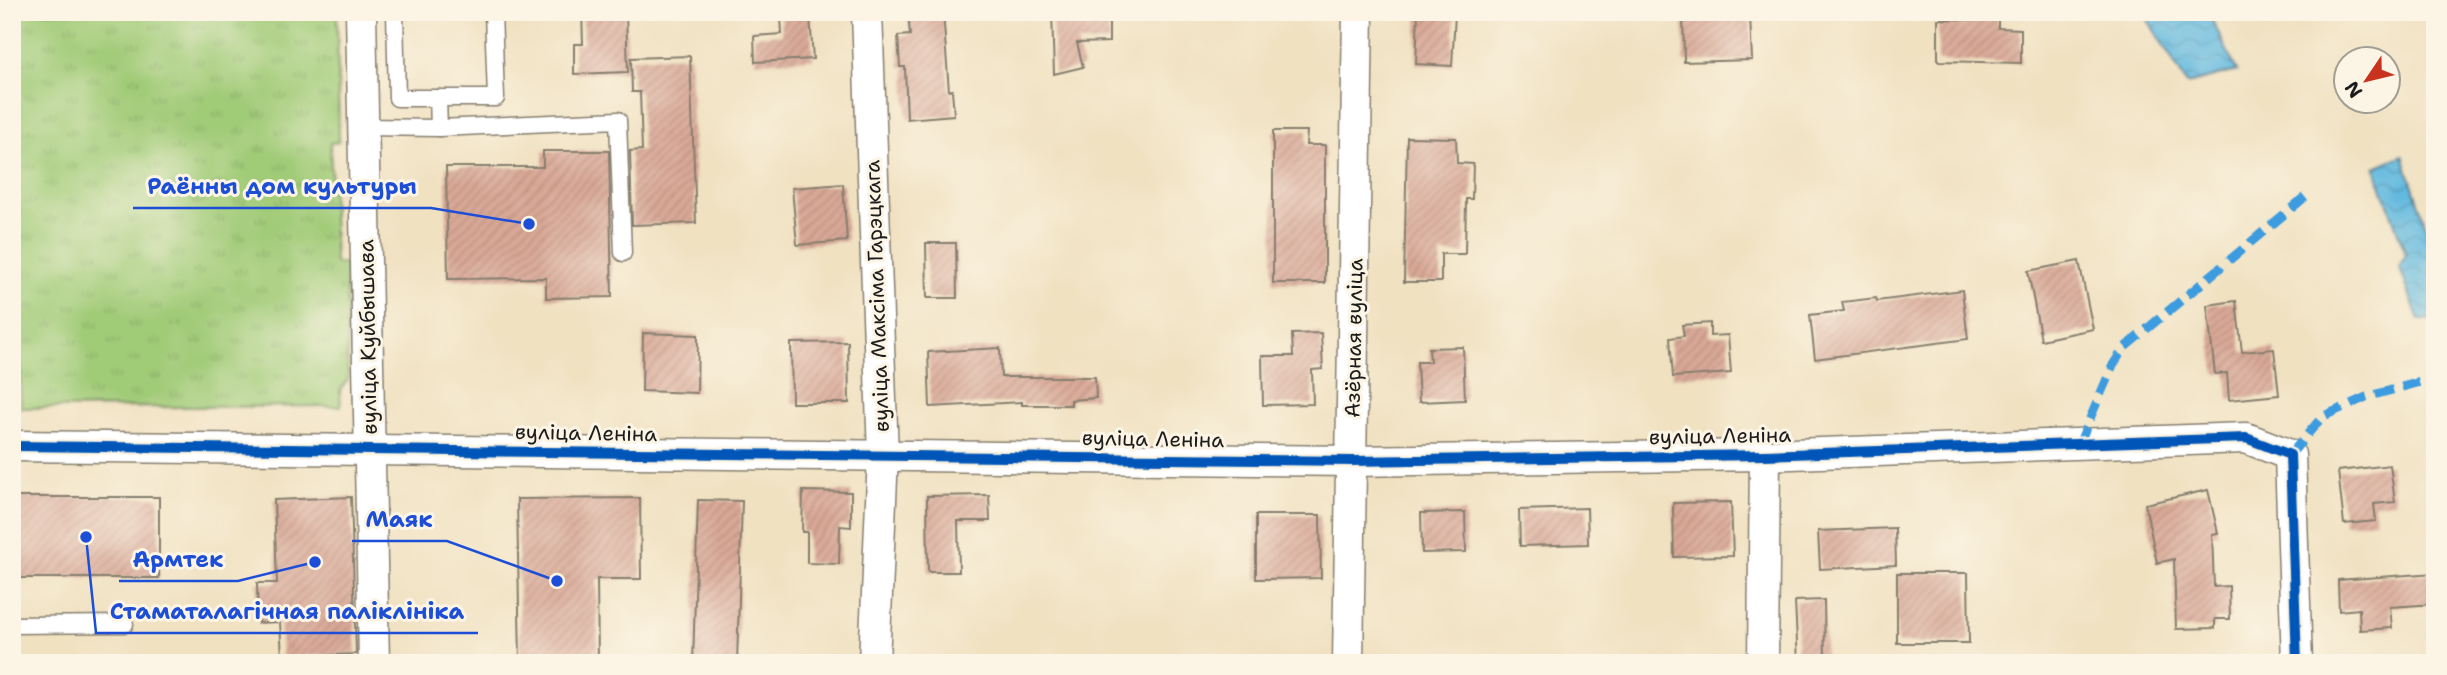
<svg xmlns="http://www.w3.org/2000/svg" width="2447" height="675" font-family="'Shantell Sans',sans-serif">
<style>
.grass{fill:url(#grass-tufts);stroke:#5e744a;stroke-width:2}
.water{fill:url(#water-waves);stroke:#3f6a7e;stroke-width:2}
.building{fill:url(#building-hatch)}
.lines{fill:none;stroke-linecap:round;stroke-linejoin:round}
.service-casing{stroke:#867e6e;stroke-width:19}
.minor-casing{stroke:#867e6e;stroke-width:33}
.service{stroke:#fff;stroke-width:16}
.minor{stroke:#fff;stroke-width:30}
.quiet{stroke:#3c9bdf;stroke-width:9;stroke-dasharray:18 9;stroke-linecap:butt}
.cycleway-casing{stroke:#fcf5e5;stroke-width:15}
.cycleway{stroke:#0057b8;stroke-width:10}
.labels{text-anchor:middle;dominant-baseline:central;stroke-width:6;stroke-linejoin:round;paint-order:stroke}
.street-label{font-size:21px;fill:#1c1c1c;stroke:#fcf5e5}
.leader{fill:none;stroke:#1d4ed8;stroke-width:2.5}
.callout-dot{fill:#1d4ed8;stroke:#fcf5e5;stroke-width:2.5}
.callout-label{font-size:23px;text-anchor:middle;font-weight:bold;fill:#1d4ed8;stroke:#fcf5e5;stroke-width:6;stroke-linejoin:round;paint-order:stroke}
</style>
<defs>
<pattern id="grass-tufts" width="24" height="20" patternUnits="userSpaceOnUse" patternTransform="scale(1.75)"><rect width="24" height="20" fill="#a0cb77"/><path d="M3 7l-1-3M5 7V3M7 7l1-3M15 17l-1-3M17 17v-4M19 17l1-3" fill="none" stroke="#89ae66"/></pattern>
<pattern id="water-waves" width="16" height="10" patternUnits="userSpaceOnUse" patternTransform="scale(1.75)"><rect width="16" height="10" fill="#62b9df"/><path d="M0 5q4-4 8 0t8 0" fill="none" stroke="#549ebf"/></pattern>
<pattern id="building-hatch" width="6" height="6" patternUnits="userSpaceOnUse" patternTransform="scale(1.75)"><rect width="6" height="6" fill="#d9a897"/><path d="M-1 1l2-2M0 6l6-6M5 7l2-2" fill="none" stroke="#ba9082"/></pattern>
</defs>
<rect width="100%" height="100%" fill="#fcf5e5"/>
<filter id="ink" filterUnits="userSpaceOnUse"><feTurbulence type="fractalNoise" baseFrequency=".0143" numOctaves="2"/><feDisplacementMap in="SourceGraphic" scale="14" xChannelSelector="R" yChannelSelector="G"/><feConvolveMatrix kernelMatrix="1 2 1 2 8 2 1 2 1" color-interpolation-filters="sRGB"/></filter>
<filter id="wash" filterUnits="userSpaceOnUse"><feTurbulence type="fractalNoise" baseFrequency=".00686" numOctaves="4" result="noise"/><feDisplacementMap in="SourceGraphic" scale="28" xChannelSelector="R" yChannelSelector="G"/><feGaussianBlur stdDeviation="1.57" result="paint"/><feColorMatrix in="noise" values="0 0 0 0 0 0 0 0 0 0 0 0 0 0 0 0 0 1.4 0 .05"/><feComposite in="paint" operator="in"/></filter>
<g filter="url(#wash)">
<rect width="100%" height="100%" fill="#f0e1c1"/>
<path class="grass" d="M 16,12 L 337,14 L 339,142 L 330,143 L 335,263 L 346,264 L 348,379 L 340,391 L 341,406 L 21,408 Z"/>
<g class="water">
<path d="M 2143,12 L 2208,12 L 2237,71 L 2187,84 Z"/>
<path d="M 2403,155 L 2435,255 L 2435,321 L 2419,320 L 2399,266 L 2406,255 L 2375,167 Z"/>
</g>
<g id="blocks">
<g class="building">
<path d="M 582,12 L 626,12 L 628,72 L 574,74 L 574,44 L 583,44 Z"/>
<path d="M 908,12 L 943,12 L 949,91 L 952,90 L 954,115 L 907,119 L 905,67 L 900,67 L 898,36 L 910,35 Z"/>
<path d="M 1052,12 L 1109,12 L 1109,42 L 1077,43 L 1083,67 L 1054,74 Z"/>
<path d="M 1418,12 L 1455,14 L 1452,66 L 1416,64 Z"/>
<path d="M 1683,12 L 1709,12 L 1709,16 L 1750,15 L 1752,60 L 1684,62 Z"/>
<path d="M 810,15 L 813,59 L 755,62 L 754,36 L 782,34 L 781,16 Z"/>
<path d="M 1938,19 L 1998,20 L 1998,28 L 2021,29 L 2021,63 L 1938,61 Z"/>
<path d="M 690,56 L 696,223 L 632,225 L 630,151 L 642,150 L 640,92 L 632,92 L 631,58 Z"/>
<path d="M 1273,131 L 1307,131 L 1306,145 L 1325,145 L 1325,283 L 1273,283 Z"/>
<path d="M 1407,137 L 1456,138 L 1457,163 L 1473,164 L 1472,199 L 1466,199 L 1465,254 L 1441,254 L 1441,282 L 1404,282 Z"/>
<path d="M 543,151 L 609,151 L 612,297 L 546,298 L 546,278 L 448,279 L 446,167 L 543,167 Z"/>
<path d="M 843,184 L 847,241 L 797,245 L 792,188 Z"/>
<path d="M 926,243 L 956,243 L 957,298 L 927,298 Z"/>
<path d="M 2079,261 L 2093,329 L 2041,340 L 2028,271 Z"/>
<path d="M 1962,290 L 1968,339 L 1815,359 L 1810,315 L 1844,311 L 1842,302 L 1876,298 L 1877,301 Z"/>
<path d="M 2236,301 L 2242,352 L 2274,349 L 2279,395 L 2229,400 L 2227,373 L 2215,374 L 2207,305 Z"/>
<path d="M 1710,323 L 1710,336 L 1728,335 L 1731,373 L 1673,377 L 1670,338 L 1684,336 L 1682,325 Z"/>
<path d="M 643,333 L 698,335 L 697,393 L 642,391 Z"/>
<path d="M 1321,333 L 1323,369 L 1312,370 L 1313,404 L 1263,405 L 1262,356 L 1293,356 L 1292,334 Z"/>
<path d="M 848,342 L 849,403 L 792,403 L 791,343 Z"/>
<path d="M 1463,347 L 1465,400 L 1419,402 L 1417,362 L 1430,362 L 1429,348 Z"/>
<path d="M 1000,348 L 1001,377 L 1095,377 L 1096,398 L 1071,400 L 1071,405 L 1022,405 L 1022,402 L 930,407 L 928,352 Z"/>
<path d="M 2390,465 L 2395,502 L 2374,504 L 2376,521 L 2344,524 L 2338,471 Z"/>
<path d="M 2208,490 L 2218,533 L 2212,534 L 2214,587 L 2229,586 L 2230,619 L 2215,619 L 2215,628 L 2176,629 L 2174,559 L 2157,563 L 2145,504 Z"/>
<path d="M 803,491 L 851,492 L 851,527 L 840,526 L 839,564 L 807,563 L 807,532 L 802,532 Z"/>
<path d="M 989,495 L 990,521 L 958,521 L 959,572 L 928,572 L 927,496 Z"/>
<rect x="12" y="497" width="147" height="81"/>
<path d="M 351,497 L 356,654 L 282,657 L 280,622 L 258,623 L 257,583 L 277,583 L 274,500 Z"/>
<path d="M 640,498 L 641,579 L 597,579 L 598,663 L 520,663 L 517,499 Z"/>
<path d="M 698,500 L 742,501 L 737,663 L 693,663 Z"/>
<path d="M 1731,502 L 1733,556 L 1674,557 L 1673,503 Z"/>
<path d="M 1587,508 L 1588,544 L 1520,546 L 1519,510 Z"/>
<path d="M 1465,512 L 1466,552 L 1422,553 L 1421,513 Z"/>
<path d="M 1256,515 L 1320,515 L 1321,578 L 1256,579 Z"/>
<path d="M 1895,528 L 1896,565 L 1820,569 L 1818,531 Z"/>
<path d="M 1897,573 L 1968,573 L 1969,643 L 1897,643 Z"/>
<path d="M 2435,573 L 2435,604 L 2390,607 L 2392,628 L 2360,630 L 2359,609 L 2339,611 L 2338,580 Z"/>
<path d="M 1824,600 L 1825,663 L 1798,663 L 1795,601 Z"/>
</g>
</g>
</g>
<g filter="url(#ink)">
<use href="#blocks" fill-opacity="0" stroke="#867e6e" stroke-width="2"/>
<g class="lines">
<defs>
<g id="service">
<path d="M 395,12 L 397,98 L 496,98 L 493,12"/>
<path d="M 364,127 L 439,128 L 438,98"/>
<path d="M 439,128 L 618,120 L 623,253"/>
<path d="M 12,625 L 125,624"/>
</g>
<g id="minor">
<path d="M 361,12 L 374,663"/>
<path d="M 867,12 L 883,455 L 874,663"/>
<path d="M 12,446 L 1352,461 L 1765,455 L 2246,438 L 2290,455 L 2297,663"/>
<path d="M 1348,663 L 1358,12"/>
<path d="M 1763,663 L 1765,455"/>
</g>
</defs>
<use href="#service" class="service-casing"/>
<use href="#minor" class="minor-casing"/>
<use href="#service" class="service"/>
<use href="#minor" class="minor"/>
<g class="quiet">
<path d="M 2079,444 L 2113,365 L 2124,348 L 2305,197"/>
<path d="M 2290,455 L 2322,417 L 2366,397 L 2435,378"/>
</g>
<defs>
<path id="cycleway" d="M 12,446 L 1352,461 L 1765,455 L 2246,438 L 2290,455 L 2297,663"/>
</defs>
<use href="#cycleway" class="cycleway-casing"/>
<use href="#cycleway" class="cycleway"/>
</g>
</g>
<g class="labels">
<g class="street-label">
<text transform="translate(877 296) rotate(-92)">вуліца Максіма Гарэцкага</text>
<text transform="translate(368 337) rotate(-91)">вуліца Куйбышава</text>
<text transform="translate(1354 338) rotate(-89)">Азёрная вуліца</text>
<text transform="translate(586 433) rotate(1)">вуліца Леніна</text>
<text transform="translate(1720 436) rotate(-1)">вуліца Леніна</text>
<text transform="translate(1153 439) rotate(1)">вуліца Леніна</text>
</g>
</g>
<path class="leader" d="M529 224L431 208H133M557 581L447 541H352M315 562L238 581H119M86 537L96 633H478"/>
<g class="callout-dot">
<circle cx="529" cy="224" r="7"/>
<circle cx="557" cy="581" r="7"/>
<circle cx="315" cy="562" r="7"/>
<circle cx="86" cy="537" r="7"/>
</g>
<g class="callout-label">
<text x="282" y="194">Раённы дом культуры</text>
<text x="399" y="527">Маяк</text>
<text x="178" y="567">Армтек</text>
<text x="287" y="619">Стаматалагічная паліклініка</text>
</g>
<rect width="2447" height="675" fill="none" stroke="#fcf5e5" stroke-width="42"/>
<g transform="translate(2367 80) rotate(235)"><circle r="33" fill="#fcf5e5" stroke="#a29e95" stroke-width="2"/>
<path d="M0-5L12 26L0 18L-12 26Z" fill="#c8321e"/>
<text y="-10" font-size="19" font-weight="bold" text-anchor="middle" fill="#1c1c1c">N</text>
</g>
</svg>
